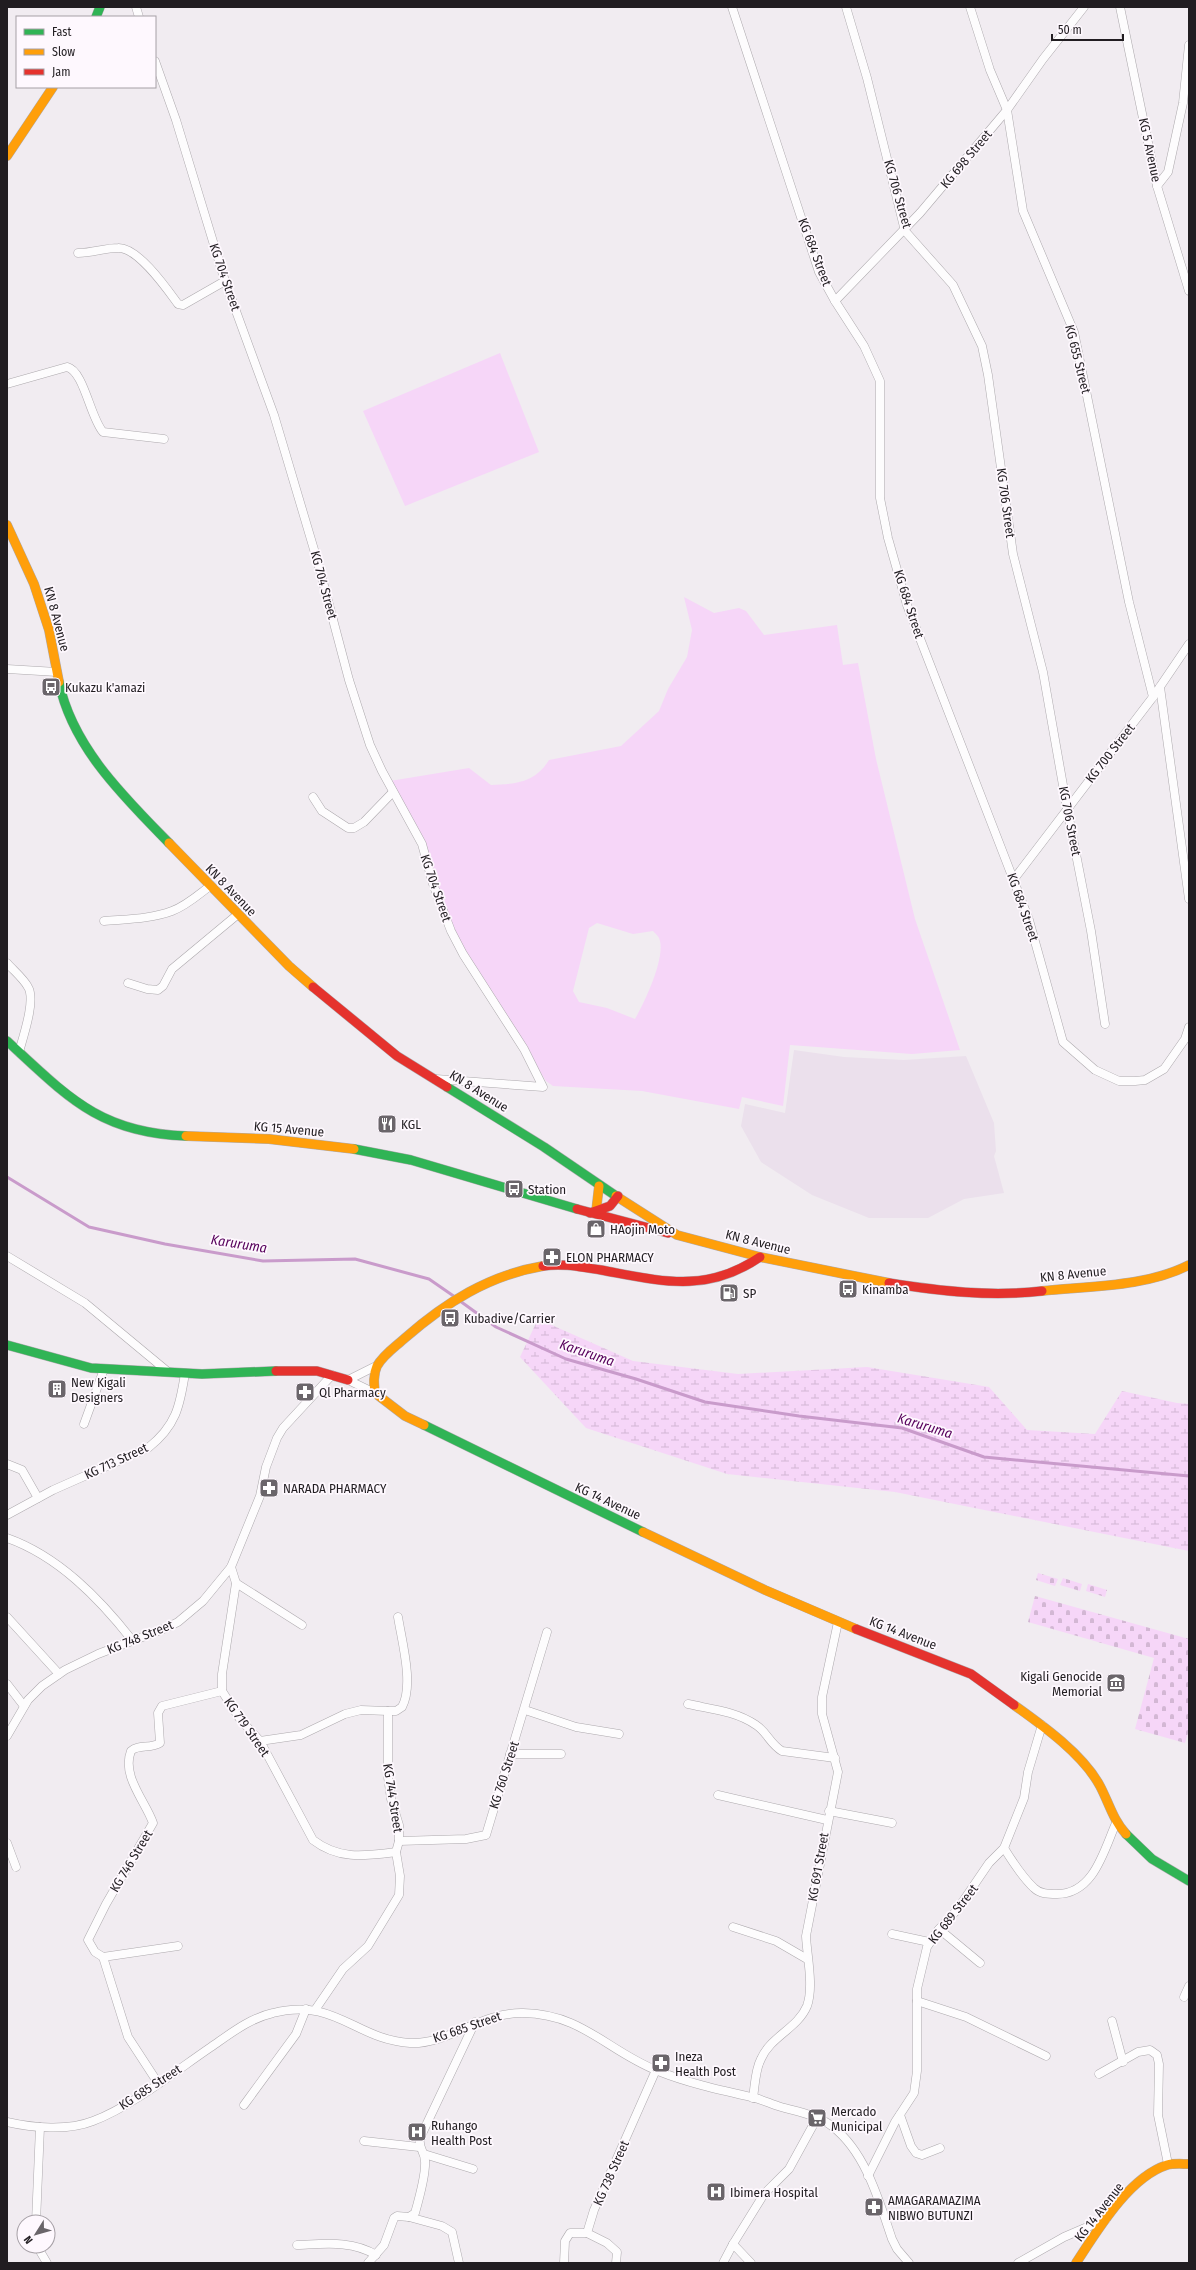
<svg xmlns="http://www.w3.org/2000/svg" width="1196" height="2270" font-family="'Fira Sans Condensed',sans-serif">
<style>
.built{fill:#ebe0ec}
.green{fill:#f6d6f8;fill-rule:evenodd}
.wetland{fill:url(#wetland-marsh)}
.cemetery{fill:url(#cemetery-stones)}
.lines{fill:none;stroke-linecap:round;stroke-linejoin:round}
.stream{stroke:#c99bcb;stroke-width:3}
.street-casing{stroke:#ada9ad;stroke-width:9}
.fast-casing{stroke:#ada9ad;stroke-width:10}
.slow-casing{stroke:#ada9ad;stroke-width:10}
.jam-casing{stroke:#ada9ad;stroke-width:10}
.street{stroke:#fdfcfd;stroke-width:8}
.fast{stroke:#30b455;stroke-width:9}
.slow{stroke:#ff9f0a;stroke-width:9}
.jam{stroke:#e5322d;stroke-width:9}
.labels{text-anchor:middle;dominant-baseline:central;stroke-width:3.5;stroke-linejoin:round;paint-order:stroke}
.street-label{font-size:13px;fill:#211d21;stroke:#fef8fe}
.poi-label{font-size:13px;fill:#211d21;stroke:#fef8fe;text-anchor:start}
.water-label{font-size:14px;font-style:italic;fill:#57005c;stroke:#fef8fe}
</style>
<defs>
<pattern id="wetland-marsh" width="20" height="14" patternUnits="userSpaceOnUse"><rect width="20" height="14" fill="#f6d6f8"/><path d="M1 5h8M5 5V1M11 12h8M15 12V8" fill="none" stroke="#d3b7d4"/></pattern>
<pattern id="cemetery-stones" width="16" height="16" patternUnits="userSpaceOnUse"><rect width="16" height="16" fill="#f6d6f8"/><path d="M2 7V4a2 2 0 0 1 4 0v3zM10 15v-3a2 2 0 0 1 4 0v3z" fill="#d3b7d4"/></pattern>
</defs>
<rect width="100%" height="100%" fill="#f1ecf1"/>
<path class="built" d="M 794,1050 L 844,1057 L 904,1060 L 966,1056 L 994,1123 L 996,1151 L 994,1156 L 1004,1193 L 964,1199 L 928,1218 L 869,1218 L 812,1195 L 761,1162 L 741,1126 L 745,1104 L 785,1113 Z"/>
<g class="green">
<path d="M 500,353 L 539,452 L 405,506 L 363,411 Z"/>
<path d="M 684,597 L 714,613 L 739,608 L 746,611 L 764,635 L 837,625 L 843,665 L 858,663 L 876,759 L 915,919 L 960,1050 L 912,1054 L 790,1045 L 783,1106 L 742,1097 L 739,1109 L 642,1091 L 553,1086 L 546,1081 L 505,1017 L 454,946 L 422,839 L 390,781 L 469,768 L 491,785 C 515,784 535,783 549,760 L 621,746 L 659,711 L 668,689 L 687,657 L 692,630 ZM 597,923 L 633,934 L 653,931 C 655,933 658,936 659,938 C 667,956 644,1003 635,1019 L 607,1008 L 579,1002 L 573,991 L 589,928 Z"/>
</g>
<path class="wetland" d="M 538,1319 L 633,1361 L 738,1374 L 867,1367 L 989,1387 L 1027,1430 L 1095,1434 L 1122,1391 L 1177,1403 L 1189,1404 L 1189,1551 L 895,1492 L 727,1474 L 586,1428 L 520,1357 Z"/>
<g class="cemetery">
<path d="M 1038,1573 L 1058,1579 L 1055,1586 L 1036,1580 Z"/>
<path d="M 1063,1578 L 1082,1584 L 1080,1591 L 1060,1585 Z"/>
<path d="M 1088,1584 L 1107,1590 L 1105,1597 L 1086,1591 Z"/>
<path d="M 1035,1596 L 1189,1639 L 1189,1730 L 1185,1743 L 1135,1729 L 1154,1658 L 1028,1622 Z"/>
</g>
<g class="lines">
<g class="stream">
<path d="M 7,1177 L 89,1227 L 165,1244 L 263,1261 L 355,1259 L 429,1279 L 455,1297"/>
<path d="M 460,1301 L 496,1327 L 566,1359 L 636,1379 L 705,1402 L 799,1416 L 902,1428 L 984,1457 L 1189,1476"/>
</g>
<defs>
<g id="street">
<path d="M 136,7 L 139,17"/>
<path d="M 732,7 L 819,272 L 835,301 L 864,346 L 880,381 L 880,498 L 888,538 L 907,605 L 1029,920 L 1063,1042 L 1095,1070 L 1119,1081 L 1135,1081 L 1145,1080 L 1164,1069 L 1185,1039 L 1189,1027"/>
<path d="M 846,7 L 867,78 L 905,231 L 953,285 L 982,346 L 988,375 L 1013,554 L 1043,672 L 1067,808 L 1091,931 L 1105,1024"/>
<path d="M 970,7 L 990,70 L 1007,110 L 1023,211 L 1074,332 L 1129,602 L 1153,697"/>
<path d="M 1120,7 L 1157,186 L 1189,291"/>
<path d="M 155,61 L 176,120 L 225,281 L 274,415 L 318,563 L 349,680 L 370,745 L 382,771 L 422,844 L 433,884 L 451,931 L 463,954 L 524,1049 L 543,1087 L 436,1079"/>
<path d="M 1157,186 L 1168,172 L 1183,103 L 1189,45"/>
<path d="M 78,253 C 92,253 105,248 118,248 C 138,247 167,289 178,304 L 183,305 L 225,281"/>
<path d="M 835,301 L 920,213 L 1007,110 L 1043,59 L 1084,7"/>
<path d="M 7,384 L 67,367 C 84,371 90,417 103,432 L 164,439"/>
<path d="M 7,669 L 57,672"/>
<path d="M 1160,687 L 1189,899"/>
<path d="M 313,797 L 322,811 L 348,828 L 354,828 L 364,822 L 393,792"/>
<path d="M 1014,879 L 1153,697 L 1189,644"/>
<path d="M 104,921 C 126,919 151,919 172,911 C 186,906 198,895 210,886"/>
<path d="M 7,963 C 14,971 23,978 28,987 C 36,1000 23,1037 19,1052"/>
<path d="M 128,983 L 147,989 L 158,990 L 163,986 L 172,969 L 237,915"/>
<path d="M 7,1256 L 85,1303 L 167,1371"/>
<path d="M 348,1380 L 376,1366"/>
<path d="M 348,1380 L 375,1393"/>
<path d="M 84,1424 L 104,1369"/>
<path d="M 7,1464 L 22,1470 L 38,1498"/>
<path d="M 7,1515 L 53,1490 L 148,1448 C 176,1426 180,1406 185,1373"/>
<path d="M 7,1538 C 58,1556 99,1598 132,1640"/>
<path d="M 231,1567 L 236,1583 L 222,1674 L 222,1691 L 240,1719 L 260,1741 L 313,1840 C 339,1860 364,1856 396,1852"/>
<path d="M 236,1583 L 302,1625"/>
<path d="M 7,1617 L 59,1674"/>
<path d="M 7,1684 L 24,1706"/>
<path d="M 688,1704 C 710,1709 736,1711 756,1725 C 767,1732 770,1744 782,1751 L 835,1758"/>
<path d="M 525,1710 L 576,1727 L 619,1734"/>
<path d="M 7,1736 L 28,1700 L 42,1686 L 65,1670 L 98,1654 L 166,1628 L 178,1622 L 203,1601 L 231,1567 L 260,1496 L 266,1467 L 277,1438 L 283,1428 L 332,1375"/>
<path d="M 260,1741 L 301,1735 L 345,1714 L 361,1710 L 388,1711"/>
<path d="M 510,1754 L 561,1754"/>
<path d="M 718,1795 L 827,1820"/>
<path d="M 829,1811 L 892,1823"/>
<path d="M 399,1841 L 466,1839 L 486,1835 L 547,1632"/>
<path d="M 7,1843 L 16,1867"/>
<path d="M 1004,1848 C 1012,1861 1022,1877 1034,1888 C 1040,1894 1048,1894 1057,1894 C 1094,1894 1104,1850 1116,1823"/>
<path d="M 733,1927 L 776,1941 L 807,1959"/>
<path d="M 939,1929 L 980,1963"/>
<path d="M 892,1934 L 929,1942"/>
<path d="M 103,1957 L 178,1946"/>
<path d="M 1184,1997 L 1189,1986"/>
<path d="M 917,2001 L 966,2017 L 1046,2056"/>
<path d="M 315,2010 L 343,1969 L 368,1946 L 399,1895 L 400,1876 L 396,1852 L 399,1841 L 399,1825 L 391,1799 L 388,1777 L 388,1711 L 396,1711 L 402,1707 C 414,1685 402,1642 398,1617"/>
<path d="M 1112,2021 L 1123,2062"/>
<path d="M 1099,2074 L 1138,2052 L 1150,2050 L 1157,2055 L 1159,2064 L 1158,2115 L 1168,2164"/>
<path d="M 158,2083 L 128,2037 L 103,1957 L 95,1952 L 88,1940 L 106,1904 L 153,1823 C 146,1802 121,1776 131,1751 C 138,1744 151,1749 160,1743 L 158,1713 L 162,1706 L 222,1691"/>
<path d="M 753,2098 C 755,2085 755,2070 761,2059 C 770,2037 798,2028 807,2006 C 814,1987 807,1956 806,1936 L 838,1772 L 822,1714 L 822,1697 L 838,1622"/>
<path d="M 244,2105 L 296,2034 L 306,2009"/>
<path d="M 900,2115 L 911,2146 L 916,2153 L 922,2155 L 940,2148"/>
<path d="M 7,2122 C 33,2128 68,2131 93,2121 C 131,2107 177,2070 211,2047 C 230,2034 250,2018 273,2013 C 335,1997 356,2040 410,2043 C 447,2045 482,2012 523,2013 C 583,2014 607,2051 658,2071 C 688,2083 720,2090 751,2097 C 761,2099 771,2104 781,2107 C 799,2112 818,2115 833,2127 C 866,2153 879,2201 892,2239 L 897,2249 L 909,2263"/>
<path d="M 364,2141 L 419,2147"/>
<path d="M 424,2154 L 473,2169"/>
<path d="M 868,2176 L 895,2122 L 914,2093 L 917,2071 L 917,1989 L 927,1947 L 939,1929 L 957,1910 L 989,1863 L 1004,1848 L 1024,1798 L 1028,1772 L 1042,1725"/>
<path d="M 409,2217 L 442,2226 L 452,2232 L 459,2263"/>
<path d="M 36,2222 L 40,2127"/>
<path d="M 297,2245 C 324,2244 352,2240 376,2255"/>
<path d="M 37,2246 L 47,2263"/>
<path d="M 368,2263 L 384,2245 L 394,2218 L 397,2216 L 409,2217 L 415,2213 C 419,2199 426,2175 425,2161 C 425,2152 418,2148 420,2138 L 475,2022"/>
<path d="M 564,2263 L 565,2241 L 570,2233 L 587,2233"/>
<path d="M 616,2263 L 617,2252 L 607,2243 L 587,2233 L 594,2210 L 656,2070"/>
<path d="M 723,2263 L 733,2244"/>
<path d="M 751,2263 L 733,2244 L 764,2194 L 789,2169 L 817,2118"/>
<path d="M 1018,2263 L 1064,2237 L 1106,2219"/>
</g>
<g id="fast">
<path d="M 96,17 L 100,7"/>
<path d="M 59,682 C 72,747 125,798 169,843"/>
<path d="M 7,1041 C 67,1096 99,1133 186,1136"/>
<path d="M 447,1087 L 544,1147 L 616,1196"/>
<path d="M 354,1149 L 411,1160 L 577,1209"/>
<path d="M 7,1345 L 91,1368 L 202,1374 L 276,1371"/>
<path d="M 424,1425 L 643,1532"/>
<path d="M 1126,1834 L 1152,1859 L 1189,1881"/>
</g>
<g id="slow">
<path d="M 7,156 L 53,87"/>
<path d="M 7,525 L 34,584 L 49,630 L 59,682"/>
<path d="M 169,843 L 289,966 L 313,987"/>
<path d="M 186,1136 L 269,1139 L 354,1149"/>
<path d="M 616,1196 L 677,1235 L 760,1257 L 889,1283"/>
<path d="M 596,1212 L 599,1186"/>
<path d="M 1042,1291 C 1090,1286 1146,1287 1189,1265"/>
<path d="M 424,1425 L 405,1416 L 375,1393 C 374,1384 373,1375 377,1366 C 383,1355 395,1347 405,1338 C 445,1303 489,1275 543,1266"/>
<path d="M 643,1532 L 765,1590 L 856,1629"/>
<path d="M 1014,1705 C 1042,1725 1083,1754 1100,1786 C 1109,1803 1113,1820 1126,1834"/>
<path d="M 1076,2263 C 1097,2231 1129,2177 1167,2165 C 1174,2163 1182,2164 1189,2164"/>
</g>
<g id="jam">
<path d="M 313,987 L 397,1056 L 447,1087"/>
<path d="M 577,1209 L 668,1233"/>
<path d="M 590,1213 L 610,1206 L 618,1196"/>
<path d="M 543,1266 C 563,1263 581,1267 601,1270 C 661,1281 706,1294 760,1257"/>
<path d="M 889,1283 C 940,1291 990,1297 1042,1291"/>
<path d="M 276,1371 L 317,1371 L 348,1380"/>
<path d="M 856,1629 L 971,1674 L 1014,1705"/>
</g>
</defs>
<use href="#street" class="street-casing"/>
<use href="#fast" class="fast-casing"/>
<use href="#slow" class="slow-casing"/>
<use href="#jam" class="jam-casing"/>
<use href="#street" class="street"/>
<use href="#fast" class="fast"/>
<use href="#slow" class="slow"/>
<use href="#jam" class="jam"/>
</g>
<defs>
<symbol id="bus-square" viewBox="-11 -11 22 22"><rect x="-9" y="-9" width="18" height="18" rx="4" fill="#6a656a" stroke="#fef8fe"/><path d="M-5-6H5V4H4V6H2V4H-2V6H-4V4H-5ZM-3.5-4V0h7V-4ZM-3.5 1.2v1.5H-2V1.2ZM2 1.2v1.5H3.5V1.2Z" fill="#fff"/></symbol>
<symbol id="restaurant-square" viewBox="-11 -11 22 22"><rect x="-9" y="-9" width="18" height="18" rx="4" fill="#6a656a" stroke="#fef8fe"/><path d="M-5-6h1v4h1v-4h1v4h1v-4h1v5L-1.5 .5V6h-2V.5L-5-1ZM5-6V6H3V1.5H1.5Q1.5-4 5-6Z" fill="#fff"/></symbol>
<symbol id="shop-square" viewBox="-11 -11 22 22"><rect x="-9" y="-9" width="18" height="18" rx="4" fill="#6a656a" stroke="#fef8fe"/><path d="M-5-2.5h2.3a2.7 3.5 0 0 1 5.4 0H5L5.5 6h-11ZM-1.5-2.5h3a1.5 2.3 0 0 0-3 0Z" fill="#fff"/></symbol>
<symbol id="pharmacy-square" viewBox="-11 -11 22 22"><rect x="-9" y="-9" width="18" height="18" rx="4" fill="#6a656a" stroke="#fef8fe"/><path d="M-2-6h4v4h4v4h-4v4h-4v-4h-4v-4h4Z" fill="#fff"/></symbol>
<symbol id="fuel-square" viewBox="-11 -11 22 22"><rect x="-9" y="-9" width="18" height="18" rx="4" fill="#6a656a" stroke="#fef8fe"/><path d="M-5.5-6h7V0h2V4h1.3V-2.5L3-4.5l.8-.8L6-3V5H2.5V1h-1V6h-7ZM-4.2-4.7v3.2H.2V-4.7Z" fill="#fff"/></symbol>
<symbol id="building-square" viewBox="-11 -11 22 22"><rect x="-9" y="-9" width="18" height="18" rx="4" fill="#6a656a" stroke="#fef8fe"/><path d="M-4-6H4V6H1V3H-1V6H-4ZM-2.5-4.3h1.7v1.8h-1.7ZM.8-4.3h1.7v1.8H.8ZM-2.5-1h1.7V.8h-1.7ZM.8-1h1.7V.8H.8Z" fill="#fff"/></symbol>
<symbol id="museum-square" viewBox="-11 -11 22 22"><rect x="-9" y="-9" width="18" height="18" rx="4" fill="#6a656a" stroke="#fef8fe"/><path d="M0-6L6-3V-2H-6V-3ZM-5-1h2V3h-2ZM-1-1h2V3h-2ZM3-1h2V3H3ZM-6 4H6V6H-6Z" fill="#fff"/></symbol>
<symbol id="supermarket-square" viewBox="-11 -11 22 22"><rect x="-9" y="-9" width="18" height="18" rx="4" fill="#6a656a" stroke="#fef8fe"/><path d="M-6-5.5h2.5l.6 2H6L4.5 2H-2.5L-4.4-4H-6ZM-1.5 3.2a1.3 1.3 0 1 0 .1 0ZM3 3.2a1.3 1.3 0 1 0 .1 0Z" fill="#fff"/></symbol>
<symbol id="hospital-square" viewBox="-11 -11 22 22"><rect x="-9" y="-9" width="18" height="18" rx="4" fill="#6a656a" stroke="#fef8fe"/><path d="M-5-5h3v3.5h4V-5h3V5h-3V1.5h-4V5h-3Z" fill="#fff"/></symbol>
</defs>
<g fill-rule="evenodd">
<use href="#bus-square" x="40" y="676" width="22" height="22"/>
<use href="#restaurant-square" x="376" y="1113" width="22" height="22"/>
<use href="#bus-square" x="503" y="1178" width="22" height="22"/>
<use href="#shop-square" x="585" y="1218" width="22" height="22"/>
<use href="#pharmacy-square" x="541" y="1246" width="22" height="22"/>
<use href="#bus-square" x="837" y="1278" width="22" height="22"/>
<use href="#fuel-square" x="718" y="1282" width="22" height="22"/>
<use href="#bus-square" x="439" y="1307" width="22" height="22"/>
<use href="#building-square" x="46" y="1378" width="22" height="22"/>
<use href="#pharmacy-square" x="294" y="1381" width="22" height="22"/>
<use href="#pharmacy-square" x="258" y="1477" width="22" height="22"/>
<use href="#museum-square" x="1105" y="1672" width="22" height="22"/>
<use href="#pharmacy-square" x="650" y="2052" width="22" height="22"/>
<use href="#supermarket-square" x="806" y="2107" width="22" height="22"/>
<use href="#hospital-square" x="406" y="2121" width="22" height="22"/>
<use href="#hospital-square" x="705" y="2181" width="22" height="22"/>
<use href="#pharmacy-square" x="863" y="2196" width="22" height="22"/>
</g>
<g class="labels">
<g class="street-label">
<text transform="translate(1150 150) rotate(78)">KG 5 Avenue</text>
<text transform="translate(966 159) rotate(-50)">KG 698 Street</text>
<text transform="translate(898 194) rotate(74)">KG 706 Street</text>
<text transform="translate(815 252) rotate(69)">KG 684 Street</text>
<text transform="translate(225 277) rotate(71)">KG 704 Street</text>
<text transform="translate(1078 359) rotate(76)">KG 655 Street</text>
<text transform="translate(1006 503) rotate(82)">KG 706 Street</text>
<text transform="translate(324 585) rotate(75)">KG 704 Street</text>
<text transform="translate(909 604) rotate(72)">KG 684 Street</text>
<text transform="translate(57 619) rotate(75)">KN 8 Avenue</text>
<text transform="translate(1110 753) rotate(-52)">KG 700 Street</text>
<text transform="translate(1070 821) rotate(79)">KG 706 Street</text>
<text transform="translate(436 888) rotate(71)">KG 704 Street</text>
<text transform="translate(231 890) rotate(46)">KN 8 Avenue</text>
<text transform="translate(1023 907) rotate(71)">KG 684 Street</text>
<text transform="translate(479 1091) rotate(32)">KN 8 Avenue</text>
<text transform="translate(289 1129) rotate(5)">KG 15 Avenue</text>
<text transform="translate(758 1242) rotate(14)">KN 8 Avenue</text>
<text transform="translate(1073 1274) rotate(-6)">KN 8 Avenue</text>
<text transform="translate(116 1461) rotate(-25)">KG 713 Street</text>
<text transform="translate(608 1501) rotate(25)">KG 14 Avenue</text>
<text transform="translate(903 1633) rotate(21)">KG 14 Avenue</text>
<text transform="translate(140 1637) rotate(-22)">KG 748 Street</text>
<text transform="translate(247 1727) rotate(55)">KG 719 Street</text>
<text transform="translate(504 1775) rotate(-72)">KG 760 Street</text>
<text transform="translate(393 1798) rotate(81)">KG 744 Street</text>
<text transform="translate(131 1861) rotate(-59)">KG 746 Street</text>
<text transform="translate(818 1867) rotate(-80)">KG 691 Street</text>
<text transform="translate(953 1914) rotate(-52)">KG 689 Street</text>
<text transform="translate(467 2027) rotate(-19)">KG 685 Street</text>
<text transform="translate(150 2087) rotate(-33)">KG 685 Street</text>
<text transform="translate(611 2173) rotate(-66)">KG 738 Street</text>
<text transform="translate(1099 2212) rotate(-52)">KG 14 Avenue</text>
</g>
<g class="poi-label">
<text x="65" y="687">Kukazu k'amazi</text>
<text x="401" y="1124">KGL</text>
<text x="528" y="1189">Station</text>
<text x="610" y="1229">HAojin Moto</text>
<text x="566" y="1257">ELON PHARMACY</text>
<text x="862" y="1289">Kinamba</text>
<text x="743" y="1293">SP</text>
<text x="464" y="1318">Kubadive/Carrier</text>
<text x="71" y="1382">New Kigali<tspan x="71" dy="15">Designers</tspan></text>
<text x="319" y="1392">Ql Pharmacy</text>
<text x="283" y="1488">NARADA PHARMACY</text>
<text x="1102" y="1676" text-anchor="end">Kigali Genocide<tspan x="1102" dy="15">Memorial</tspan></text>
<text x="675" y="2056">Ineza<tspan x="675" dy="15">Health Post</tspan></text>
<text x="831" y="2111">Mercado<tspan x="831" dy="15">Municipal</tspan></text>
<text x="431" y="2125">Ruhango<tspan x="431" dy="15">Health Post</tspan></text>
<text x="730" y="2192">Ibimera Hospital</text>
<text x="888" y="2200">AMAGARAMAZIMA<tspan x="888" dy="15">NIBWO BUTUNZI</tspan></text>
</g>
<g class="water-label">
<text transform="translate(239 1244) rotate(9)">Karuruma</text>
<text transform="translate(587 1353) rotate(19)">Karuruma</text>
<text transform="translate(925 1426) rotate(17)">Karuruma</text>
</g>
</g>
<rect width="1196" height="2270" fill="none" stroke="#211d21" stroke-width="16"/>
<rect x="16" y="16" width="140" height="72" fill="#fef8fe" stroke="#a6a0a6"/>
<rect x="24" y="29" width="20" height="6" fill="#30b455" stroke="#a6a0a6"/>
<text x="52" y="36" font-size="12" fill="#211d21">Fast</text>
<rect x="24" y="49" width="20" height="6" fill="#ff9f0a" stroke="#a6a0a6"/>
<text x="52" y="56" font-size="12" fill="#211d21">Slow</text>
<rect x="24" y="69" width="20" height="6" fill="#e5322d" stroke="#a6a0a6"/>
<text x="52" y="76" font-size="12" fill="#211d21">Jam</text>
<g transform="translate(36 2234) rotate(233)"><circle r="19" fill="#fef8fe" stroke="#a6a0a6"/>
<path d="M0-3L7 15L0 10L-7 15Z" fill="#6a656a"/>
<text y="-6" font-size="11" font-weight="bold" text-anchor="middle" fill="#211d21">N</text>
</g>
<path d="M1052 34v6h71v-6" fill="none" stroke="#211d21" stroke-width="2"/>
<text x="1058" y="34" font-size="12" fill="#211d21" stroke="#fef8fe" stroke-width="3" paint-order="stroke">50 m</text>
</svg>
